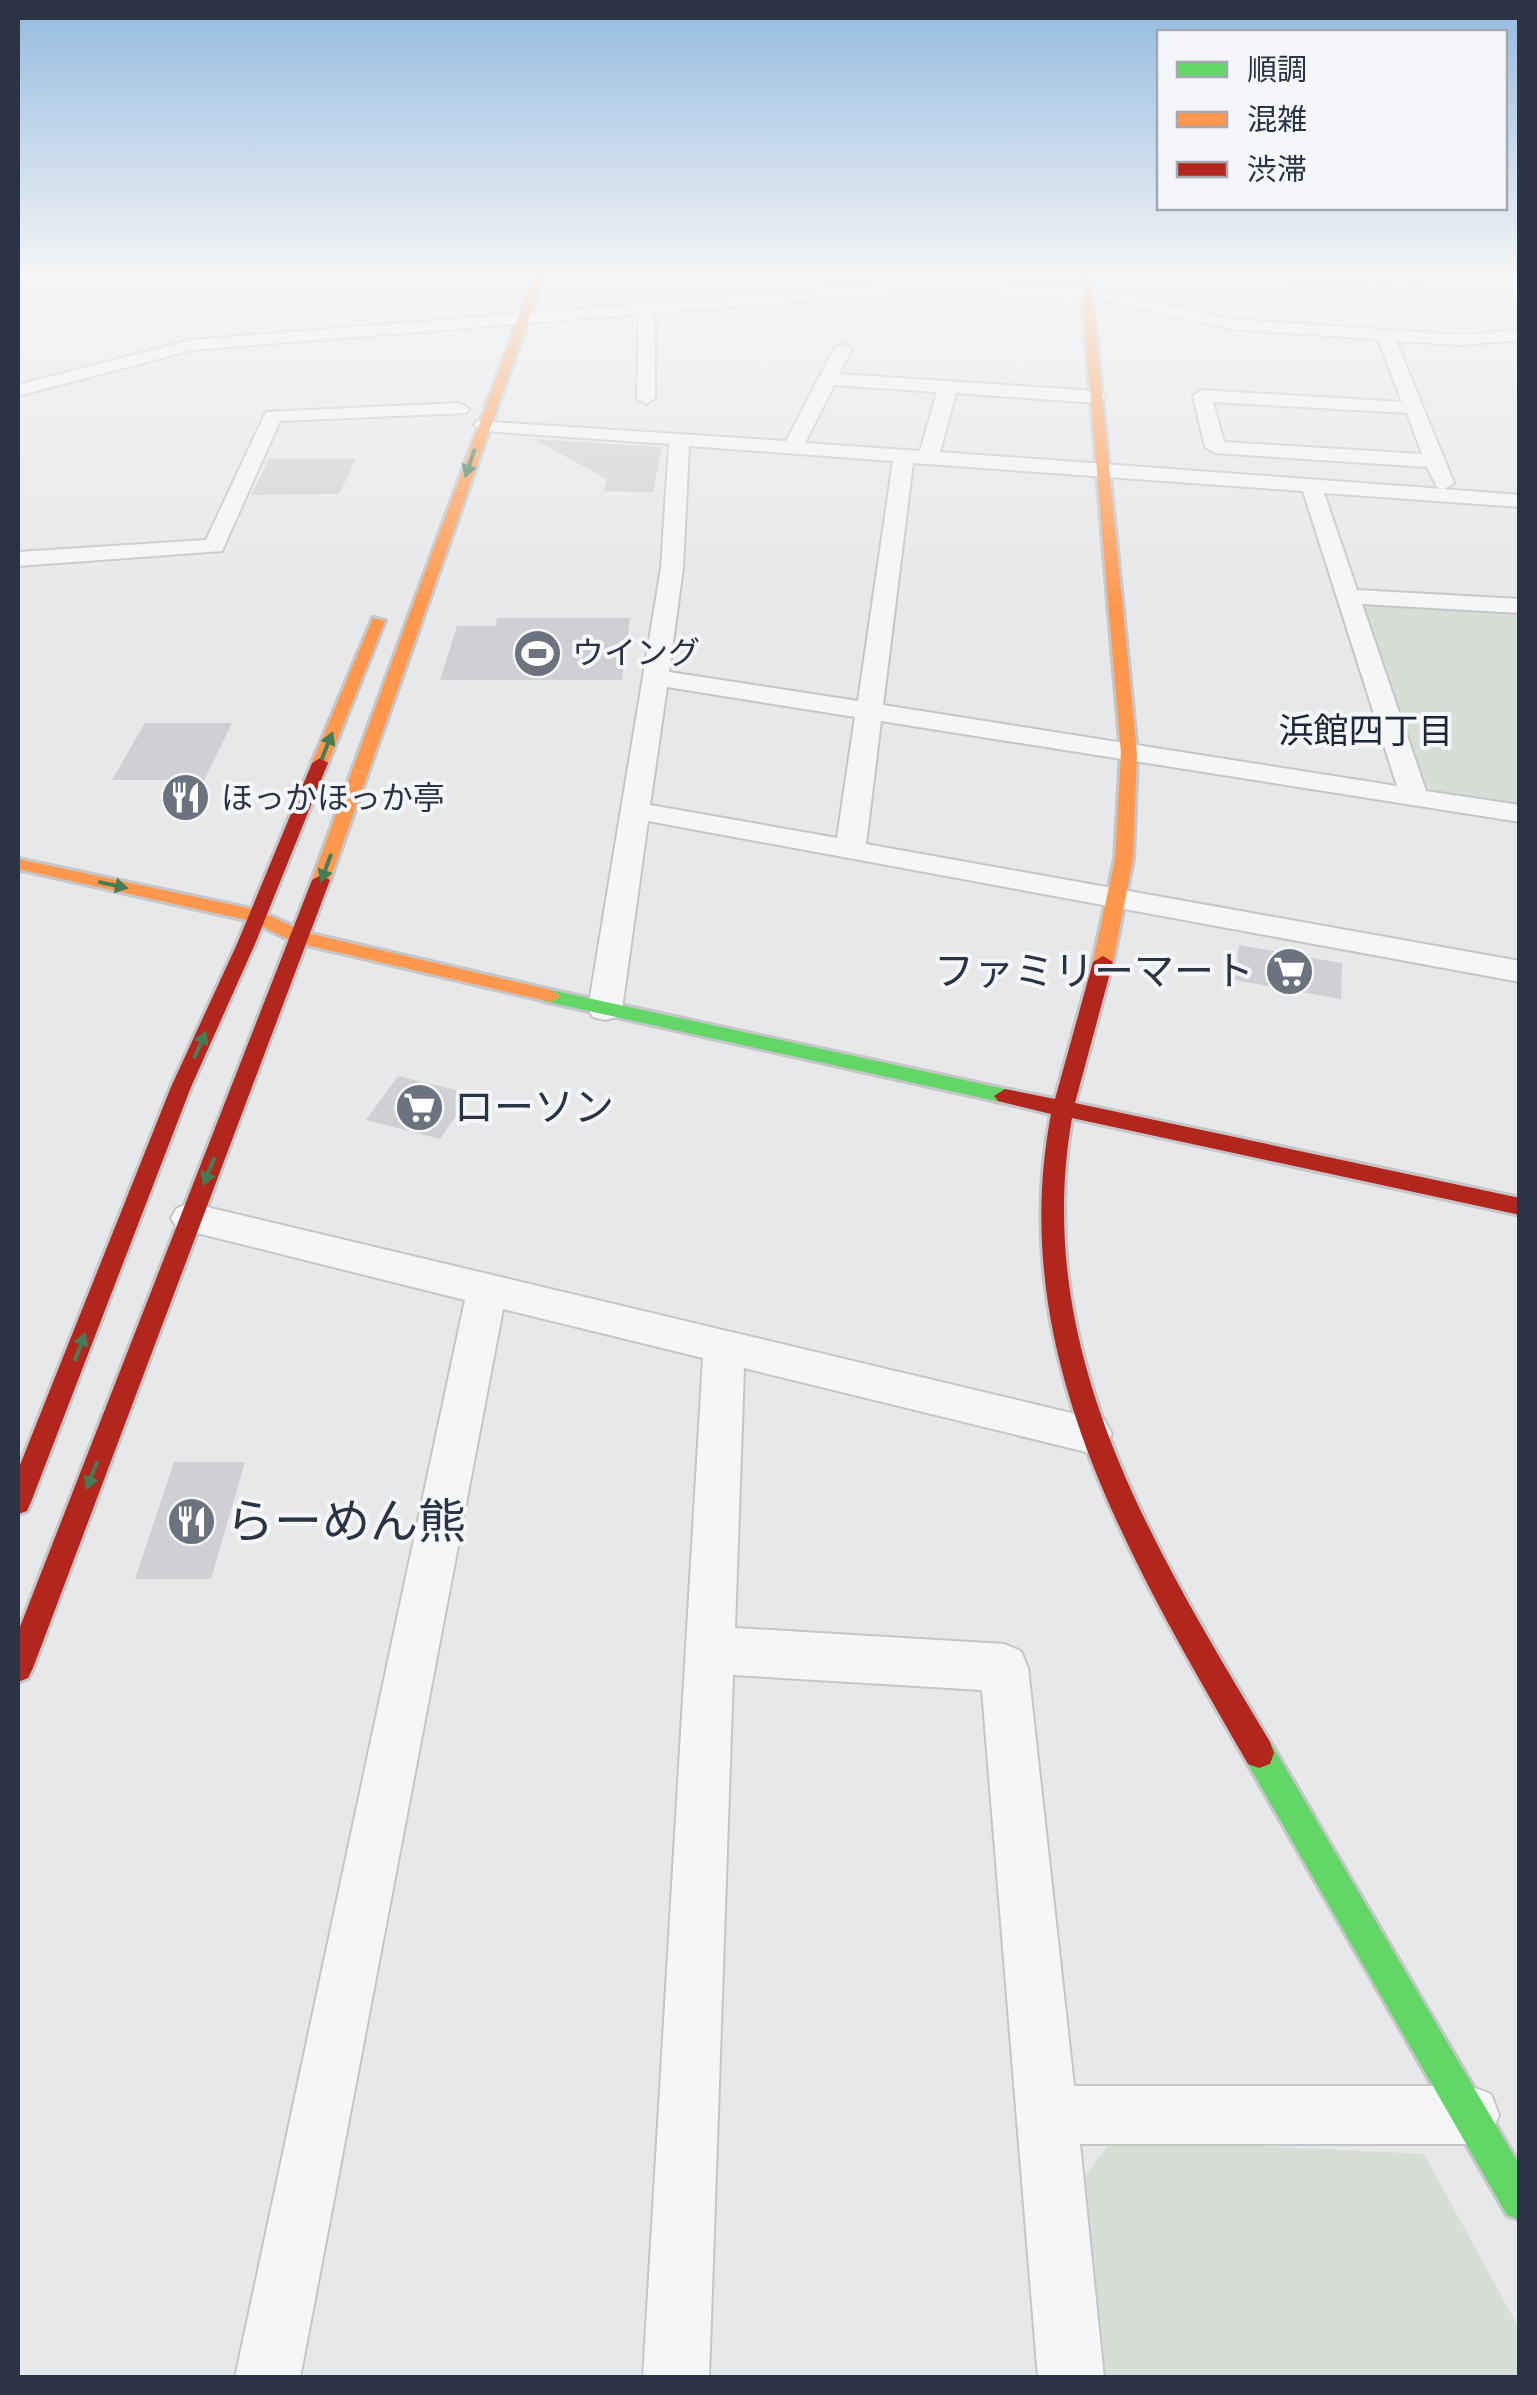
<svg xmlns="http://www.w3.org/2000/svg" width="1537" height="2395" font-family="Jost,'Noto Sans JP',sans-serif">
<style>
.green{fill:#d6ded6}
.building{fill:#ced0d3}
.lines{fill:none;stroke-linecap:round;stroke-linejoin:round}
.street-casing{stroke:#c4c6c8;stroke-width:4}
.fast-casing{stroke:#c4c6c8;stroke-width:6}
.slow-casing{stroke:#c4c6c8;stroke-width:6}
.jam-casing{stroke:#c4c6c8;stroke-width:6}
.street{fill:#f5f6f7;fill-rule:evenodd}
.fast{fill:#63d668;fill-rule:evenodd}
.slow{fill:#ff974d;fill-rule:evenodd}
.jam{fill:#b3261e;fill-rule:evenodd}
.oneway{fill:#447d55}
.labels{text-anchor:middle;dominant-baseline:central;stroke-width:8;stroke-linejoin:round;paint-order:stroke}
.far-poi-label{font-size:32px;fill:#2b3445;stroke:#f4f6f9;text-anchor:start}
.far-neighbourhood-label{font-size:35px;fill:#1d2536;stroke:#f4f6f9}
.poi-label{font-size:40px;fill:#2b3445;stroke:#f4f6f9;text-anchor:end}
.near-poi-label{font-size:48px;fill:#2b3445;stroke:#f4f6f9;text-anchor:start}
</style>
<rect width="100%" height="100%" fill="#e6e8ea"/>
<g class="green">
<path d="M 1373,603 L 1519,611 L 1519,807 L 1437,794 L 1425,784 L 1364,607 Z"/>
<path d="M 1112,2139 L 1424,2154 L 1519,2328 L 1519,2377 L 1105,2377 L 1085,2177 Z"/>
</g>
<g class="building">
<path d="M 533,439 L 662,447 L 653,492 L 604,491 L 607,479 Z"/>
<path d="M 269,459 L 356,459 L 339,494 L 251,495 Z"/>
<path d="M 497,618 L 630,618 L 622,680 L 440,680 L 457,626 L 495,626 Z"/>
<path d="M 145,723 L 232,723 L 204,780 L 112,780 Z"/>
<path d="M 1239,945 L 1342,963 L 1341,999 L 1235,980 Z"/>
<path d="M 398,1076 L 471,1094 L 440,1139 L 366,1120 Z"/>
<path d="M 174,1462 L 245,1462 L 211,1579 L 135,1579 Z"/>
</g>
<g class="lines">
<defs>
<g id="street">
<path d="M 1263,273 L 1416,273 L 1418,281 L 1410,286 L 1271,278 Z"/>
<path d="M 1483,273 L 1520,273 L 1520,279 L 1491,278 Z"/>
<path d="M 933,281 L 1109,291 L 1230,319 L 1462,335 L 1520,330 L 1520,340 L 1462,345 L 1396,341 L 1454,483 L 1444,489 L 1520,495 L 1520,507 L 1324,493 L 1357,590 L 1520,599 L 1520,613 L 1362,604 L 1426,791 L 1520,805 L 1520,822 L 881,721 L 866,844 L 1520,961 L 1520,982 L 648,821 L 622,1009 L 617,1017 L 605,1020 L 593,1017 L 588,1009 L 661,568 L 669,444 L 484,431 L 474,425 L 477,421 L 786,441 L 834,349 L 843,344 L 852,349 L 839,374 L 1097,391 L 1106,397 L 1097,403 L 956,393 L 940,452 L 1443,489 L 1437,487 L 1427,467 L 1215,453 L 1205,447 L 1193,396 L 1202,390 L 1402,402 L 1378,339 L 1230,329 L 1109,301 L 933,291 L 655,313 L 655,398 L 646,404 L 637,398 L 639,314 L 192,350 L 18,396 L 18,385 L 191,340 ZM 834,385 L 937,392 L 920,451 L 805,443 ZM 1213,402 L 1407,413 L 1422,454 L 1224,442 ZM 689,446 L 893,461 L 858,701 L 669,672 L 683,568 ZM 913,463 L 1303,491 L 1397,786 L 883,705 ZM 667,687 L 855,717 L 837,838 L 650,805 Z"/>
<path d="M 459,403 L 469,409 L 466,413 L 280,421 L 222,551 L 18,566 L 18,552 L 206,540 L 266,412 Z"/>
<path d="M 190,1203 L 1105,1421 L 1112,1434 L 1105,1447 L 1090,1453 L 744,1368 L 735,1628 L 1004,1644 L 1021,1651 L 1028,1668 L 1074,2086 L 1470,2086 L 1491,2094 L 1499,2115 L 1491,2136 L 1470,2144 L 1080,2144 L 1104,2378 L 1038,2378 L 982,1690 L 733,1675 L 709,2378 L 643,2378 L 703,1358 L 503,1309 L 300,2378 L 235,2378 L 465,1300 L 177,1228 L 171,1218 L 177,1208 Z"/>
</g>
<g id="fast">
<path d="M 551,990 L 1005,1089 L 1016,1096 L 1005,1103 L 544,1001 L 541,996 Z"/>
<path d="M 1259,1738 L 1270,1742 L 1520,2166 L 1520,2220 L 1507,2215 L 1248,1764 L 1244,1753 L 1248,1742 Z"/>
</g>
<g id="slow">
<path d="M 535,273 L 545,273 L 330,880 L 327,884 L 315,884 L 312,880 Z"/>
<path d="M 1080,273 L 1090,273 L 1137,753 L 1133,859 L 1113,962 L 1103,968 L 1093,962 L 1115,859 L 1121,753 Z"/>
<path d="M 373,618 L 385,621 L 328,763 L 314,766 L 312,763 Z"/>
<path d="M 18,859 L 257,910 L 307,933 L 551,990 L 561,996 L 551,1002 L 294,942 L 251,921 L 18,869 Z"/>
</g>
<g id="jam">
<path d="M 320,758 L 328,763 L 255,944 L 191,1087 L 31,1502 L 27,1511 L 18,1514 L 18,1470 L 171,1087 L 237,944 L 312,763 Z"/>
<path d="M 321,875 L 330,880 L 33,1668 L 28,1678 L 18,1682 L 18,1632 L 312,880 Z"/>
<path d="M 1103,956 L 1113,962 L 1075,1103 L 1520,1198 L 1520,1215 L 1072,1118 C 1031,1353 1155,1549 1270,1742 L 1274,1753 L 1270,1764 L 1259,1768 L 1248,1764 C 1132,1562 1005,1356 1051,1114 L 998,1101 L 994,1096 L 1005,1089 L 1055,1099 L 1093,962 Z"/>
</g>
</defs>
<use href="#street" class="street-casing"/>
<use href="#fast" class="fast-casing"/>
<use href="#slow" class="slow-casing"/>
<use href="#jam" class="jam-casing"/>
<use href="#street" class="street"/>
<use href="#fast" class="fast"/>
<use href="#slow" class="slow"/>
<use href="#jam" class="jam"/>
</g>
<defs><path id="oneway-solid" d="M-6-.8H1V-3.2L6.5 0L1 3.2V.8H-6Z" transform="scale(2.5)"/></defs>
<g class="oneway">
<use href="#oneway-solid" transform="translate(470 463) rotate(109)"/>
<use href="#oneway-solid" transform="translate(327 746) rotate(-68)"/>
<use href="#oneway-solid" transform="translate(326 868) rotate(110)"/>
<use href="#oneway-solid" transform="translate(113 885) rotate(12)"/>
<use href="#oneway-solid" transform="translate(200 1045) rotate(-66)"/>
<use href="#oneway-solid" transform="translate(209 1171) rotate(112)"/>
<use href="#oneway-solid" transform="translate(80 1347) rotate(-69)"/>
<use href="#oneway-solid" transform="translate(92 1475) rotate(111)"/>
</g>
<linearGradient id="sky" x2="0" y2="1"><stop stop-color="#93bae0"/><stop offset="0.45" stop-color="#f4f5f6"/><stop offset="1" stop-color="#f4f5f6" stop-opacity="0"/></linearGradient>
<rect width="1537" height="608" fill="url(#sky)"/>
<defs>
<symbol id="stadium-disc" viewBox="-11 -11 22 22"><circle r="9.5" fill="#6c737f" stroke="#f4f6f9"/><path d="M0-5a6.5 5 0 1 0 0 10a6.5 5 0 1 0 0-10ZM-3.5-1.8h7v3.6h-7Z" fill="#fff"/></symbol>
<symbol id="restaurant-disc" viewBox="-11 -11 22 22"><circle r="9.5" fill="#6c737f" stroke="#f4f6f9"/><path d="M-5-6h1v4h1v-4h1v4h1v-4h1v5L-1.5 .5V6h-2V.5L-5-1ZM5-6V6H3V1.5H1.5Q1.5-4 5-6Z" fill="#fff"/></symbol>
<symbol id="supermarket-disc" viewBox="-11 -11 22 22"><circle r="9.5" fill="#6c737f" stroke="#f4f6f9"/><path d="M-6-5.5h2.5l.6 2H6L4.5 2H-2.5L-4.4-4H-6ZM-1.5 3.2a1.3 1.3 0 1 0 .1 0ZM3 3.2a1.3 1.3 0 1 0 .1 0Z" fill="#fff"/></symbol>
</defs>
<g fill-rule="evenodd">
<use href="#stadium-disc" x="510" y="626" width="55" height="55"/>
<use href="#restaurant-disc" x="158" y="770" width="55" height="55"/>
<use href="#supermarket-disc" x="1262" y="944" width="55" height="55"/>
<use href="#supermarket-disc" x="392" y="1080" width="55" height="55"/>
<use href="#restaurant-disc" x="164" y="1494" width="55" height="55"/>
</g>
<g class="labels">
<g class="far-poi-label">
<text x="572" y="653">ウイング</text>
<text x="221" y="798">ほっかほっか亭</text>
</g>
<g class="far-neighbourhood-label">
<text x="1366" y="731">浜館四丁目</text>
</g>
<g class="poi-label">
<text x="1254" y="971">ファミリーマート</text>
<text x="454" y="1107" text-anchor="start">ローソン</text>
</g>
<g class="near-poi-label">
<text x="226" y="1521">らーめん熊</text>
</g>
</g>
<rect width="1537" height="2395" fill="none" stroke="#2b3445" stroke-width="40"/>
<rect x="1157" y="30" width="350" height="180" fill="#f4f6f9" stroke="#a4a8b1" stroke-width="2.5"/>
<rect x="1177" y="62" width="50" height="15" fill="#63d668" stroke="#a4a8b1" stroke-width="2.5"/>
<text x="1247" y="80" font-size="30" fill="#2b3445">順調</text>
<rect x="1177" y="112" width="50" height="15" fill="#ff974d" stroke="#a4a8b1" stroke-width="2.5"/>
<text x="1247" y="130" font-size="30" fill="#2b3445">混雑</text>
<rect x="1177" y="162" width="50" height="15" fill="#b3261e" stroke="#a4a8b1" stroke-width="2.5"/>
<text x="1247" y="180" font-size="30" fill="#2b3445">渋滞</text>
</svg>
